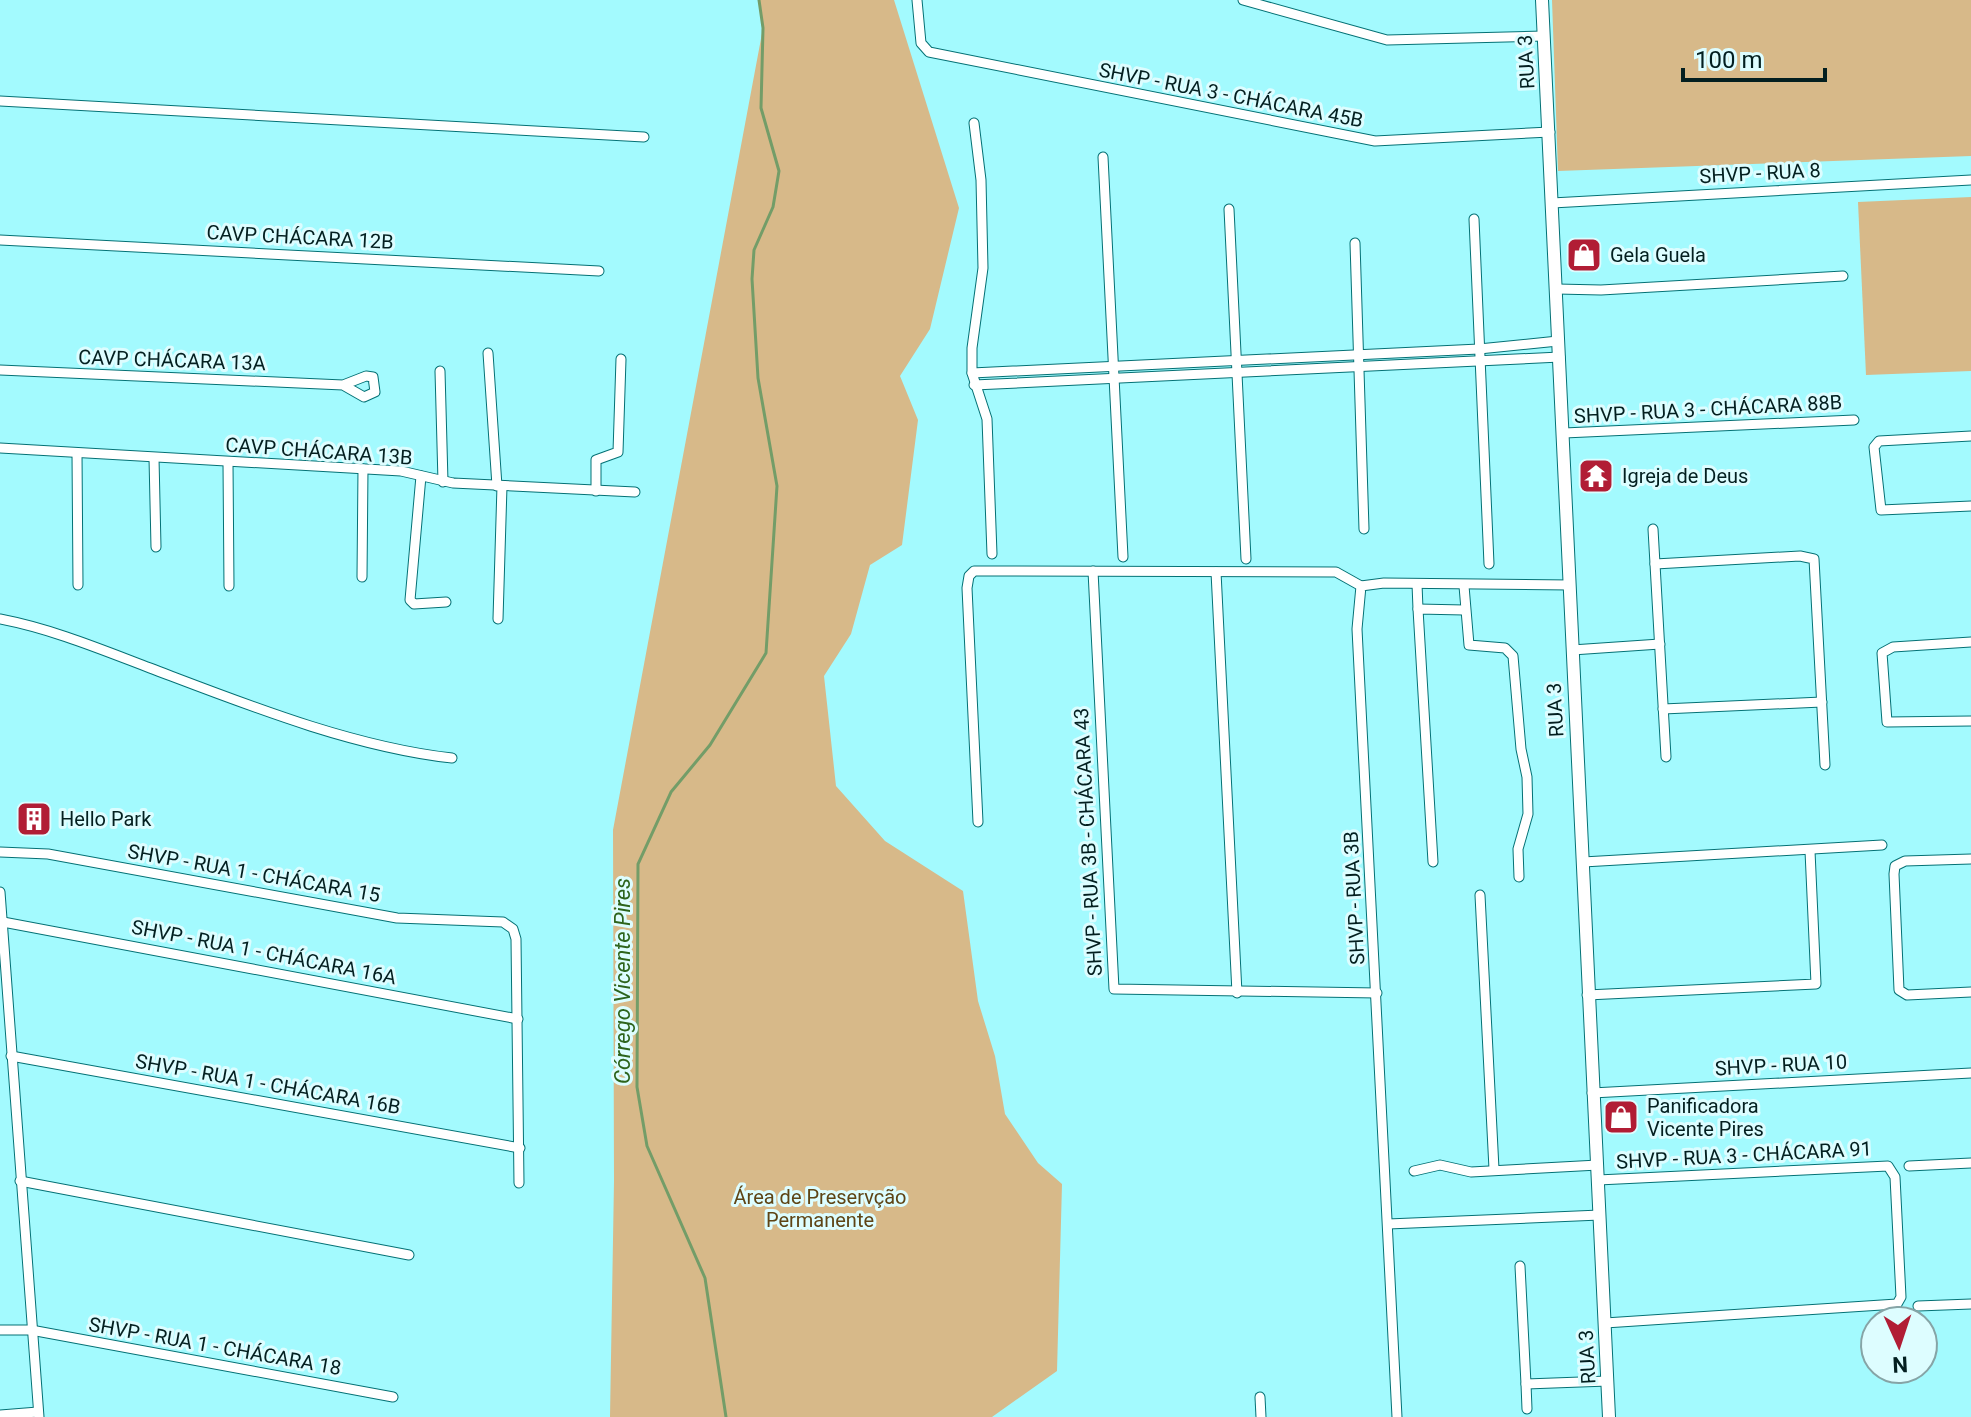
<svg xmlns="http://www.w3.org/2000/svg" width="1971" height="1417" font-family="Roboto,sans-serif">
<style>
.green{fill:#d7b989}
.lines{fill:none;stroke-linecap:round;stroke-linejoin:round}
.stream{stroke:#739d68;stroke-width:3}
.minor-casing{stroke:#047175;stroke-width:11}
.major-casing{stroke:#047175;stroke-width:14}
.minor{stroke:#fff;stroke-width:9}
.major{stroke:#fff;stroke-width:12}
.labels{text-anchor:middle;dominant-baseline:central;stroke-width:6;stroke-linejoin:round;paint-order:stroke}
.street-label{font-size:20px;fill:#031f20;stroke:#ddfdff}
.poi-label{font-size:20px;fill:#031f20;stroke:#ddfdff;text-anchor:start}
.park-label{font-size:20px;fill:#5e4415;stroke:#ddfdff}
.water-label{font-size:22px;font-style:italic;fill:#2d641c;stroke:#ddfdff}
</style>
<rect width="100%" height="100%" fill="#a3fafe"/>
<g class="green">
<path d="M 759,0 L 894,0 L 959,208 L 930,329 L 900,376 L 918,420 L 902,545 L 870,565 L 851,634 L 824,676 L 836,786 L 885,841 L 963,891 L 978,1001 L 995,1056 L 1005,1114 L 1038,1163 L 1062,1184 L 1057,1371 L 992,1417 L 610,1417 L 614,1181 L 613,830 L 763,28 Z"/>
<path d="M 1552,0 L 1971,0 L 1971,156 L 1558,171 Z"/>
<path d="M 1971,197 L 1971,371 L 1866,375 L 1858,202 Z"/>
</g>
<g class="lines">
<path class="stream" d="M 726,1417 L 705,1278 L 647,1146 L 637,1087 L 638,864 L 671,792 L 710,745 L 766,653 L 777,486 L 758,378 L 752,279 L 754,250 L 773,207 L 779,171 L 761,108 L 763,28 L 759,0"/>
<defs>
<g id="minor">
<path d="M 917,0 L 921,43 L 929,52 L 1375,141 L 1550,132"/>
<path d="M 1243,0 L 1387,40 L 1544,36"/>
<path d="M 0,101 L 644,137"/>
<path d="M 974,123 L 981,180 L 983,268 L 972,348 L 972,373 L 987,419 L 992,554"/>
<path d="M 1103,157 L 1123,557"/>
<path d="M 1552,203 L 1971,180"/>
<path d="M 1229,209 L 1246,559"/>
<path d="M 1474,219 L 1489,564"/>
<path d="M 0,240 L 599,271"/>
<path d="M 1355,243 L 1364,529"/>
<path d="M 1557,289 L 1601,290 L 1843,276"/>
<path d="M 488,353 L 497,486"/>
<path d="M 0,370 L 343,385 L 366,376 L 373,377 L 375,392 L 364,397 L 343,385"/>
<path d="M 440,371 L 443,482"/>
<path d="M 972,373 L 1479,349 L 1558,341"/>
<path d="M 974,385 L 1560,357"/>
<path d="M 1564,433 L 1854,420"/>
<path d="M 1971,436 L 1879,441 L 1874,447 L 1881,510 L 1971,506"/>
<path d="M 0,448 L 401,471 L 453,483 L 635,492"/>
<path d="M 77,453 L 78,585"/>
<path d="M 154,458 L 156,547"/>
<path d="M 228,463 L 229,586"/>
<path d="M 421,476 L 410,600 L 414,604 L 446,602"/>
<path d="M 596,491 L 596,460 L 618,452 L 621,359"/>
<path d="M 1653,529 L 1666,757"/>
<path d="M 1655,564 L 1800,556 L 1814,559 L 1825,765"/>
<path d="M 1093,571 L 1114,989 L 1377,993"/>
<path d="M 1216,572 L 1237,993"/>
<path d="M 362,577 L 363,469"/>
<path d="M 1417,584 L 1418,609"/>
<path d="M 1464,586 L 1469,645 L 1505,648 L 1513,656 L 1521,749 L 1527,777 L 1528,814 L 1518,849 L 1519,877"/>
<path d="M 0,619 C 52,629 100,649 150,668 C 245,704 352,747 452,758"/>
<path d="M 498,619 L 502,486"/>
<path d="M 1971,642 L 1893,647 L 1882,653 L 1887,722 L 1971,721"/>
<path d="M 1572,650 L 1660,644"/>
<path d="M 1663,709 L 1822,702"/>
<path d="M 978,822 L 967,588 L 969,576 L 974,571 L 1336,572 L 1361,586"/>
<path d="M 0,852 L 48,854 L 397,918 L 503,922 L 513,929 L 516,939 L 519,1183"/>
<path d="M 1971,859 L 1905,861 L 1895,866 L 1894,874 L 1899,990 L 1907,995 L 1971,992"/>
<path d="M 1433,862 L 1418,609 L 1464,610"/>
<path d="M 1583,862 L 1882,845"/>
<path d="M 0,892 L 39,1417"/>
<path d="M 1480,895 L 1494,1169"/>
<path d="M 3,922 L 518,1019"/>
<path d="M 1587,995 L 1816,984 L 1810,851"/>
<path d="M 11,1056 L 520,1148"/>
<path d="M 1592,1093 L 1971,1073"/>
<path d="M 1909,1166 L 1971,1163"/>
<path d="M 1414,1171 L 1440,1165 L 1471,1172 L 1598,1165"/>
<path d="M 1598,1180 L 1888,1166 L 1895,1177 L 1901,1297 L 1897,1304 L 1605,1323"/>
<path d="M 20,1181 L 409,1255"/>
<path d="M 1388,1224 L 1600,1215"/>
<path d="M 1520,1266 L 1526,1384 L 1608,1381"/>
<path d="M 1918,1306 L 1971,1304"/>
<path d="M 0,1330 L 31,1330 L 393,1397"/>
<path d="M 1526,1384 L 1527,1409"/>
<path d="M 1260,1397 L 1261,1417"/>
<path d="M 0,1415 L 38,1412"/>
<path d="M 1397,1417 L 1357,629 L 1361,586 L 1384,583 L 1570,585"/>
</g>
<path id="major" d="M 1542,0 L 1609,1417"/>
</defs>
<use href="#minor" class="minor-casing"/>
<use href="#major" class="major-casing"/>
<use href="#minor" class="minor"/>
<use href="#major" class="major"/>
</g>
<defs>
<symbol id="shop-square" viewBox="-11 -11 22 22"><rect x="-9" y="-9" width="18" height="18" rx="4" fill="#b11d35" stroke="#ddfdff"/><path d="M-5-2.5h2.3a2.7 3.5 0 0 1 5.4 0H5L5.5 6h-11ZM-1.5-2.5h3a1.5 2.3 0 0 0-3 0Z" fill="#fff"/></symbol>
<symbol id="temple-square" viewBox="-11 -11 22 22"><rect x="-9" y="-9" width="18" height="18" rx="4" fill="#b11d35" stroke="#ddfdff"/><path d="M0-6L5-2H3V0L6.5 2.5H4V6H1.5V3h-3V6H-4V2.5H-6.5L-3 0V-2H-5Z" fill="#fff"/></symbol>
<symbol id="building-square" viewBox="-11 -11 22 22"><rect x="-9" y="-9" width="18" height="18" rx="4" fill="#b11d35" stroke="#ddfdff"/><path d="M-4-6H4V6H1V3H-1V6H-4ZM-2.5-4.3h1.7v1.8h-1.7ZM.8-4.3h1.7v1.8H.8ZM-2.5-1h1.7V.8h-1.7ZM.8-1h1.7V.8H.8Z" fill="#fff"/></symbol>
</defs>
<g fill-rule="evenodd">
<use href="#shop-square" x="1564" y="235" width="40" height="40"/>
<use href="#temple-square" x="1576" y="456" width="40" height="40"/>
<use href="#building-square" x="14" y="799" width="40" height="40"/>
<use href="#shop-square" x="1601" y="1097" width="40" height="40"/>
</g>
<g class="labels">
<g class="street-label">
<text transform="translate(1526 62) rotate(-93)">RUA 3</text>
<text transform="translate(1231 95) rotate(11)">SHVP - RUA 3 - CHÁCARA 45B</text>
<text transform="translate(1760 173) rotate(-3)">SHVP - RUA 8</text>
<text transform="translate(300 237) rotate(3)">CAVP CHÁCARA 12B</text>
<text transform="translate(172 360) rotate(2)">CAVP CHÁCARA 13A</text>
<text transform="translate(1708 409) rotate(-3)">SHVP - RUA 3 - CHÁCARA 88B</text>
<text transform="translate(319 451) rotate(4)">CAVP CHÁCARA 13B</text>
<text transform="translate(1555 710) rotate(-93)">RUA 3</text>
<text transform="translate(1088 842) rotate(-93)">SHVP - RUA 3B - CHÁCARA 43</text>
<text transform="translate(254 873) rotate(10)">SHVP - RUA 1 - CHÁCARA 15</text>
<text transform="translate(1354 898) rotate(-93)">SHVP - RUA 3B</text>
<text transform="translate(264 952) rotate(11)">SHVP - RUA 1 - CHÁCARA 16A</text>
<text transform="translate(1781 1065) rotate(-3)">SHVP - RUA 10</text>
<text transform="translate(268 1084) rotate(10)">SHVP - RUA 1 - CHÁCARA 16B</text>
<text transform="translate(1744 1155) rotate(-3)">SHVP - RUA 3 - CHÁCARA 91</text>
<text transform="translate(215 1346) rotate(10)">SHVP - RUA 1 - CHÁCARA 18</text>
<text transform="translate(1587 1357) rotate(-93)">RUA 3</text>
</g>
<g class="poi-label">
<text x="1610" y="255">Gela Guela</text>
<text x="1622" y="476">Igreja de Deus</text>
<text x="60" y="819">Hello Park</text>
<text x="1647" y="1106">Panificadora<tspan x="1647" dy="23">Vicente Pires</tspan></text>
</g>
<g class="park-label">
<text x="820" y="1197">Área de Preservção<tspan x="820" dy="23">Permanente</tspan></text>
</g>
<g class="water-label">
<text transform="translate(622 981) rotate(-90)">Córrego Vicente Pires</text>
</g>
</g>
<g transform="translate(1899 1345) rotate(177)"><circle r="38" fill="#ddfdff" stroke="#86a4a6" stroke-width="2"/>
<path d="M0-6L14 30L0 20L-14 30Z" fill="#b11d35"/>
<text y="-12" font-size="22" font-weight="bold" text-anchor="middle" fill="#031f20">N</text>
</g>
<path d="M1683 68v12h142v-12" fill="none" stroke="#031f20" stroke-width="4"/>
<text x="1695" y="68" font-size="24" fill="#031f20" stroke="#ddfdff" stroke-width="6" paint-order="stroke">100 m</text>
</svg>
